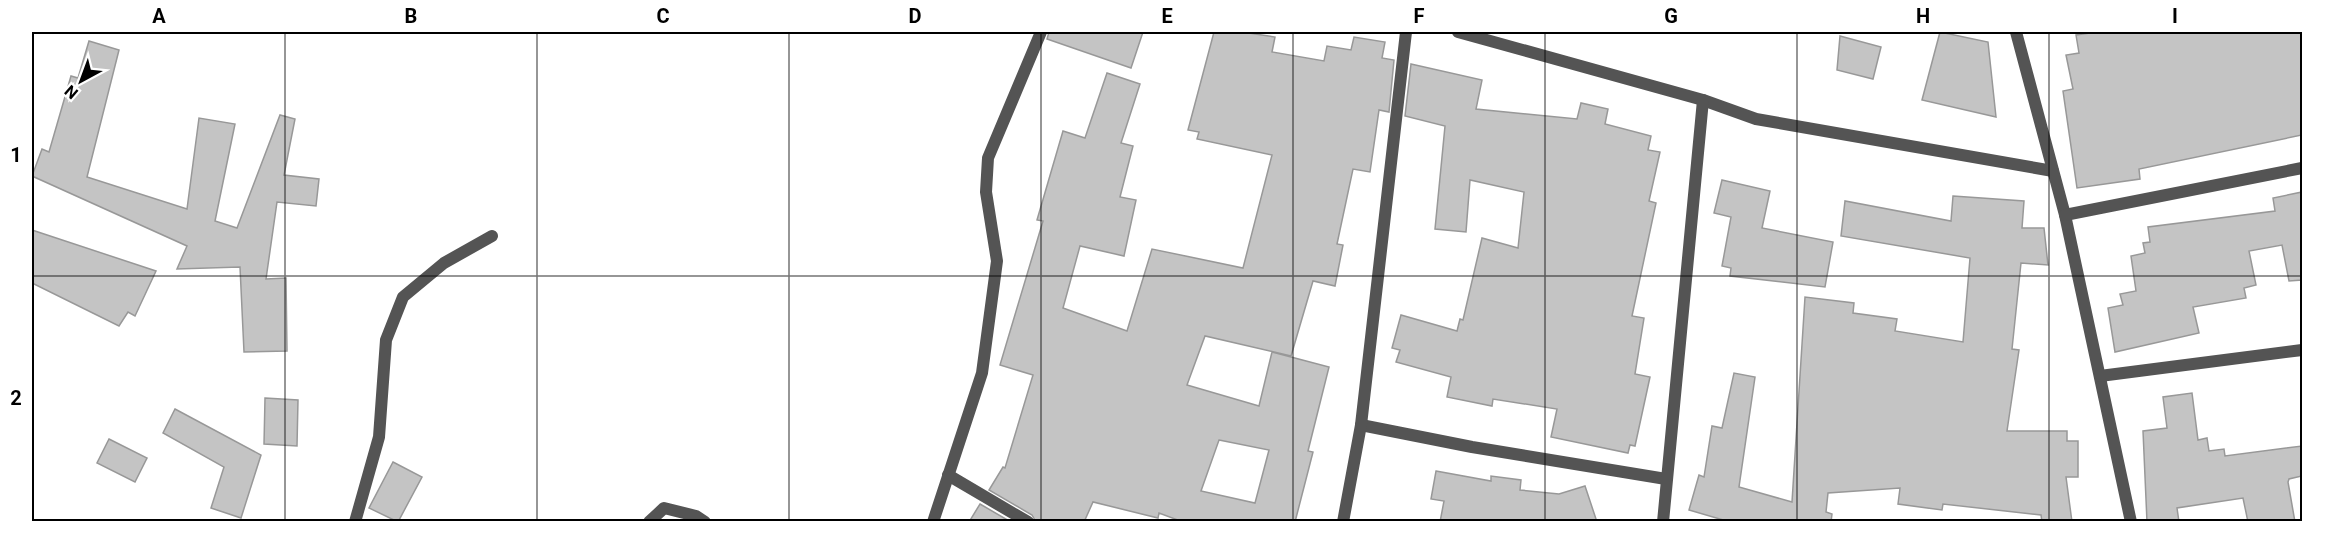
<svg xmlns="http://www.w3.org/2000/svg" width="2334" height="553" font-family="Roboto,sans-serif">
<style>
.building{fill:#c4c4c4;stroke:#989898;stroke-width:1.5;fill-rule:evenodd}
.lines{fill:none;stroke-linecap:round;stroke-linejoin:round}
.minor{stroke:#545454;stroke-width:12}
.grid{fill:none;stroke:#000;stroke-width:1.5;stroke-opacity:0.55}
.neatline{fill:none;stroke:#000;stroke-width:2}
.grid-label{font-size:20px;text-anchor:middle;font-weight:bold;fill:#000}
</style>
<rect width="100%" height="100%" fill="#fff"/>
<g class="building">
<path d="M 1049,32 L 1143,32 L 1131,68 L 1047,39 Z"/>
<path d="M 1214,32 L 1242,32 L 1275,37 L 1272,52 L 1324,61 L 1327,46 L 1351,50 L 1354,37 L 1385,42 L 1382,58 L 1394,60 L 1389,112 L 1379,110 L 1370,172 L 1353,169 L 1337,244 L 1343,245 L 1335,286 L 1313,281 L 1291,356 L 1205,336 L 1187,385 L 1259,406 L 1272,352 L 1329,367 L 1308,451 L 1313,452 L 1295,522 L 1183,522 L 1159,513 L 1158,518 L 1093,502 L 1084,522 L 1036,522 L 1032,515 L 989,490 L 1003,467 L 1005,468 L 1033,375 L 1000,365 L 1043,221 L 1037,220 L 1063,131 L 1085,138 L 1107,73 L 1140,84 L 1121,143 L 1133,146 L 1120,197 L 1136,200 L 1124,256 L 1080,246 L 1063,308 L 1127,331 L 1152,249 L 1243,268 L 1272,155 L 1197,139 L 1199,132 L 1188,130 ZM 1219,440 L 1269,450 L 1255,503 L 1201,491 Z"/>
<path d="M 1940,32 L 1988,42 L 1996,117 L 1922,100 Z"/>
<path d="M 2097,32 L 2302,32 L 2302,135 L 2139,169 L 2140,179 L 2077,188 L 2063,91 L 2073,89 L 2066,55 L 2079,53 L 2076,35 Z"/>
<path d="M 1840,36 L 1881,47 L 1873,79 L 1837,70 Z"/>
<path d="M 89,41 L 119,50 L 87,177 L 187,209 L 199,118 L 235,124 L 215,221 L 237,228 L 280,115 L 295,119 L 284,175 L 319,179 L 316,206 L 277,202 L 266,279 L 286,278 L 287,351 L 244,352 L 240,267 L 177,269 L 187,246 L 32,176 L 42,149 L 49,152 L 71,76 L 78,78 Z"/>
<path d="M 1411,64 L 1482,80 L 1476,109 L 1577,119 L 1581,103 L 1608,109 L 1605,124 L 1651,136 L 1648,150 L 1660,152 L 1649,201 L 1656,203 L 1632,316 L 1644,318 L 1635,374 L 1650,377 L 1635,446 L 1630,445 L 1628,453 L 1551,437 L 1557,409 L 1493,399 L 1492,406 L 1447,397 L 1451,377 L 1396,362 L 1400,350 L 1392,348 L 1401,315 L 1457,331 L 1460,319 L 1463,320 L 1482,238 L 1518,248 L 1524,192 L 1470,180 L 1466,232 L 1435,229 L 1445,126 L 1405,116 Z"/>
<path d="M 1722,180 L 1770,191 L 1762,228 L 1833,242 L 1825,287 L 1730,276 L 1731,268 L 1722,266 L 1731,217 L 1714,213 Z"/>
<path d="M 2302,192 L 2302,280 L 2289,281 L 2282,245 L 2249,251 L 2256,285 L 2244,288 L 2246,298 L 2193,307 L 2199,333 L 2115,352 L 2108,308 L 2123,305 L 2120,294 L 2136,291 L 2131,256 L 2145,253 L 2143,243 L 2150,242 L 2148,227 L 2275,211 L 2273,198 Z"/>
<path d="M 1953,196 L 2024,201 L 2022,228 L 2044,228 L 2048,265 L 2021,263 L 2012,349 L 2019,350 L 2007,431 L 2067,431 L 2067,441 L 2078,441 L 2078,477 L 2066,477 L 2072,522 L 2042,522 L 2041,515 L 1943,504 L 1942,510 L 1898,504 L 1900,488 L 1828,493 L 1826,512 L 1832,514 L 1831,522 L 1730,522 L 1689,510 L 1699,475 L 1704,477 L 1712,426 L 1722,428 L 1734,373 L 1755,377 L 1739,487 L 1792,502 L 1805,297 L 1854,303 L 1853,313 L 1897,319 L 1895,331 L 1963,342 L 1970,258 L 1841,236 L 1845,201 L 1951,221 Z"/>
<path d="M 32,230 L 156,271 L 135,316 L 128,312 L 119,326 L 32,283 Z"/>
<path d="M 2192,393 L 2198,440 L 2207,438 L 2209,451 L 2224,449 L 2225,456 L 2302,446 L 2302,476 L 2289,479 L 2288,482 L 2295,522 L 2248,522 L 2243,498 L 2177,508 L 2179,522 L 2147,522 L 2143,431 L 2167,428 L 2163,397 Z"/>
<path d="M 265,398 L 298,400 L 297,446 L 264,444 Z"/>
<path d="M 175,409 L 261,455 L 241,518 L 211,508 L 224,467 L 163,433 Z"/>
<path d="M 109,439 L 147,458 L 135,482 L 97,463 Z"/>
<path d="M 393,462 L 422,477 L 398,522 L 369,508 Z"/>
<path d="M 1436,471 L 1491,481 L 1491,476 L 1521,480 L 1520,490 L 1559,494 L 1585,486 L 1597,522 L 1440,522 L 1444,501 L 1431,499 Z"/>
<path d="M 980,504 L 1011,522 L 969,522 Z"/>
</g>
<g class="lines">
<g class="minor">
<path d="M 1458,32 L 1703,100 L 1756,119 L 2053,171"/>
<path d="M 2016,32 L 2065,215 L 2131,522"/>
<path d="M 2065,215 L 2302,168"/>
<path d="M 2100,376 L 2302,350"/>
<path d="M 1361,425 L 1472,447 L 1666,479"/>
<path d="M 948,475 L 1028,522"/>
<path d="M 355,522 L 379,437 L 386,340 L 403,297 L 444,263 L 492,236"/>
<path d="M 649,522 L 664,508 L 696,516 L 705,522"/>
<path d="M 933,522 L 982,373 L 997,261 L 986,192 L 988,158 L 1041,32"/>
<path d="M 1343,522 L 1361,425 L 1406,32"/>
<path d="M 1663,522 L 1703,100"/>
</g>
</g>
<path class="grid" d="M 285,32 L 285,522M 537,32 L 537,522M 789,32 L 789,522M 1041,32 L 1041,522M 1293,32 L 1293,522M 1545,32 L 1545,522M 1797,32 L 1797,522M 2049,32 L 2049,522M 32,276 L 2302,276"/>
<rect width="2334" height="553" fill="none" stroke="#ffffff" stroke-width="66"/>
<g transform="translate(81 81) rotate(221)" stroke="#ffffff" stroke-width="4.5" paint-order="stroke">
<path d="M0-4.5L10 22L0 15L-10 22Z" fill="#000000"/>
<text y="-9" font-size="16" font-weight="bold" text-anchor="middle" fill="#000000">N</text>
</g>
<rect x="33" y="33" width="2268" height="487" class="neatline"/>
<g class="grid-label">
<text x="159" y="23">A</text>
<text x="411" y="23">B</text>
<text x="663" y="23">C</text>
<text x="915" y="23">D</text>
<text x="1167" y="23">E</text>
<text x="1419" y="23">F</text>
<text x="1671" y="23">G</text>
<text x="1923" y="23">H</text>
<text x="2175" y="23">I</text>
<text x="16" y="162">1</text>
<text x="16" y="405">2</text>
</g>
</svg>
